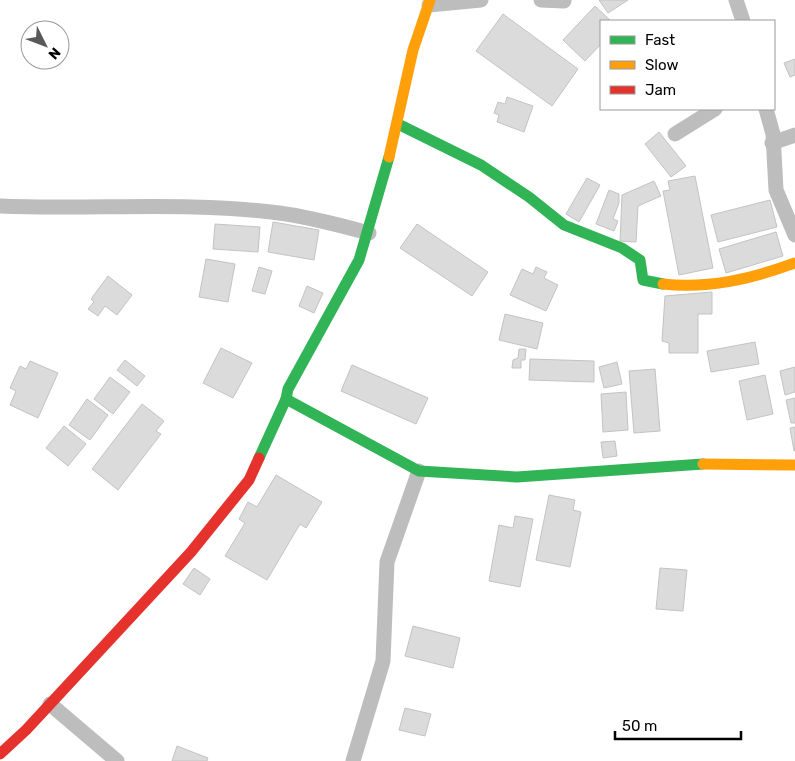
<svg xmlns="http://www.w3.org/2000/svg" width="795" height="761" font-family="Rubik,sans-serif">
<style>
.building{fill:#dbdbdb;stroke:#c3c3c3}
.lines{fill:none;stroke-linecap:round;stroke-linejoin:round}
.street{stroke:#bdbdbd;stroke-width:15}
.fast{stroke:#30b455;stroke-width:11}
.slow{stroke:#ff9f0a;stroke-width:11}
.jam{stroke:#e5322d;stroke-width:11}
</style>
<rect width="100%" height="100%" fill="#fff"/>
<g class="building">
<path d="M 599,0 L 628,0 L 608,13 Z"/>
<path d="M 595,6 L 611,21 L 601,21 L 601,44 L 585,61 L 563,40 Z"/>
<path d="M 503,14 L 578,69 L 552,106 L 476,51 Z"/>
<path d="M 795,59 L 795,75 L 790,77 L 784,63 Z"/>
<path d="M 507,97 L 533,106 L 524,132 L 497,122 L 499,115 L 494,113 L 498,102 L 505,104 Z"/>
<path d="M 659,132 L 686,166 L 671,177 L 645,144 Z"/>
<path d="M 695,176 L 713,268 L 679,275 L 663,191 L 670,190 L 668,181 Z"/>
<path d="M 587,178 L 600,185 L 579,222 L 566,214 Z"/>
<path d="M 654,181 L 661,196 L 638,206 L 636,242 L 620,241 L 622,195 Z"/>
<path d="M 609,190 L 619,194 L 619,203 L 613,219 L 618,221 L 614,231 L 596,224 Z"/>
<path d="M 770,200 L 777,227 L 718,242 L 711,215 Z"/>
<path d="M 273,222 L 319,230 L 314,260 L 268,252 Z"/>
<path d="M 215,224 L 260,227 L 258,252 L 213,249 Z"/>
<path d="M 417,224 L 488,272 L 472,296 L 400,248 Z"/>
<path d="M 776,232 L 783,256 L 726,273 L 719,249 Z"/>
<path d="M 206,259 L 235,264 L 228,302 L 199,297 Z"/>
<path d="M 259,267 L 272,271 L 265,294 L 252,291 Z"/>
<path d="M 536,267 L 547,272 L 544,278 L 558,285 L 546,311 L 510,295 L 522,269 L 533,274 Z"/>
<path d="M 108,276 L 132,295 L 117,315 L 105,306 L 98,316 L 88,309 L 94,302 L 91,299 Z"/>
<path d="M 307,286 L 323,293 L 314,313 L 299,306 Z"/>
<path d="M 712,292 L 712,314 L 698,314 L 698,353 L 669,353 L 669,343 L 662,341 L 665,296 Z"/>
<path d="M 505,314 L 543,323 L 537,349 L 499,340 Z"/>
<path d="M 755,342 L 759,364 L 711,372 L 707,351 Z"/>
<path d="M 221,348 L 252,363 L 233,398 L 203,383 Z"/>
<path d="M 519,349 L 526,349 L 525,360 L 521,360 L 521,368 L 512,368 L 513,360 L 518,358 Z"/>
<path d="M 530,359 L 594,361 L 594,382 L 529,380 Z"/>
<path d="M 125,360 L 145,376 L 137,386 L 117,370 Z"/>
<path d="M 30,361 L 58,373 L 38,418 L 10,405 L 16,391 L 10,388 L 20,366 L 26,369 Z"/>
<path d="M 617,362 L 622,384 L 604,388 L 599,367 Z"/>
<path d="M 352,365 L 428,398 L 416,424 L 341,391 Z"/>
<path d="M 795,367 L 795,392 L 785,395 L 780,371 Z"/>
<path d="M 655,369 L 660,431 L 634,433 L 629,371 Z"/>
<path d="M 765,375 L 773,414 L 747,420 L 739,381 Z"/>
<path d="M 110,377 L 130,392 L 113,414 L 94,399 Z"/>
<path d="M 626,392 L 628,430 L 603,432 L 601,394 Z"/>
<path d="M 795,398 L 795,423 L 791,423 L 786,400 Z"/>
<path d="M 87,399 L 108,415 L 90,440 L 69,425 Z"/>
<path d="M 142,404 L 164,421 L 156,431 L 161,434 L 118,490 L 92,469 Z"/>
<path d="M 64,426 L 86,444 L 68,466 L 46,448 Z"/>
<path d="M 795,427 L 795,451 L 794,451 L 790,428 Z"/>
<path d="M 615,441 L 617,456 L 603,458 L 601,442 Z"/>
<path d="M 276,475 L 322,502 L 306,528 L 300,524 L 267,580 L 225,556 L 245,523 L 239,519 L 248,502 L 257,507 Z"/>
<path d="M 549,495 L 575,500 L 573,510 L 581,512 L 570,567 L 536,560 Z"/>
<path d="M 515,516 L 533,519 L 520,587 L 489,581 L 499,525 L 513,528 Z"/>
<path d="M 194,568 L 210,579 L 200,595 L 183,584 Z"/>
<path d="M 660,568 L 687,570 L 683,611 L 656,609 Z"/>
<path d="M 413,626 L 460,638 L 453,668 L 405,656 Z"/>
<path d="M 405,708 L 431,714 L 425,736 L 399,730 Z"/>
<path d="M 177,746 L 208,758 L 207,761 L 172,761 Z"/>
</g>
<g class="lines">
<g class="street">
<path d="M 541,0 L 564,1"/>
<path d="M 736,0 L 743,21"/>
<path d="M 429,5 L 481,0"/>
<path d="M 766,109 L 773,134 L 776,190 L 795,235"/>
<path d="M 675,134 L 715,109"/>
<path d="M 772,143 L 795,135"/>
<path d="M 0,206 C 93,210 187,201 279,213 C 310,217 339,225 369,233"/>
<path d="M 50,704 L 117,761"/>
<path d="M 353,761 L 383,661 L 387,562 L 419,471"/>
</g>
<g class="fast">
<path d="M 398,124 L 481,165 L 529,197 L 564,225 L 622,248 L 640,260 L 643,280 L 663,284"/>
<path d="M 286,399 L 419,471 L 517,477 L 703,464"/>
<path d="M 259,458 L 286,399 L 288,389 L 359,260 L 389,157"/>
</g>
<g class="slow">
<path d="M 389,157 L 413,50 L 430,0"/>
<path d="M 663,284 C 709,289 751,279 795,263"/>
<path d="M 703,464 L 795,465"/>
</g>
<path class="jam" d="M 0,754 L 26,730 L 191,552 L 249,480 L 259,458"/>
</g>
<rect x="600" y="20" width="175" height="90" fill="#ffffff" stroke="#999999"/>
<rect x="610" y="36" width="25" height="8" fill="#30b455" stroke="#999999"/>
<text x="645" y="45" font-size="15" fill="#000000">Fast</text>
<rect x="610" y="61" width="25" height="8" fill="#ff9f0a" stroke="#999999"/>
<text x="645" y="70" font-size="15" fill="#000000">Slow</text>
<rect x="610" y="86" width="25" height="8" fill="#e5322d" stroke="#999999"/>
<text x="645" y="95" font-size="15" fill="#000000">Jam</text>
<g transform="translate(45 45) rotate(132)"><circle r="24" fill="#ffffff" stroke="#999999"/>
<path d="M0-4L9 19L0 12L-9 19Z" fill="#595959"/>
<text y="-8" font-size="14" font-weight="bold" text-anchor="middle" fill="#000000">N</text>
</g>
<path d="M615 731v8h126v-8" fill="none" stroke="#000000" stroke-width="2.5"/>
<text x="622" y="731" font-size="15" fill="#000000" stroke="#ffffff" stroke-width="4" paint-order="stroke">50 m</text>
</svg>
